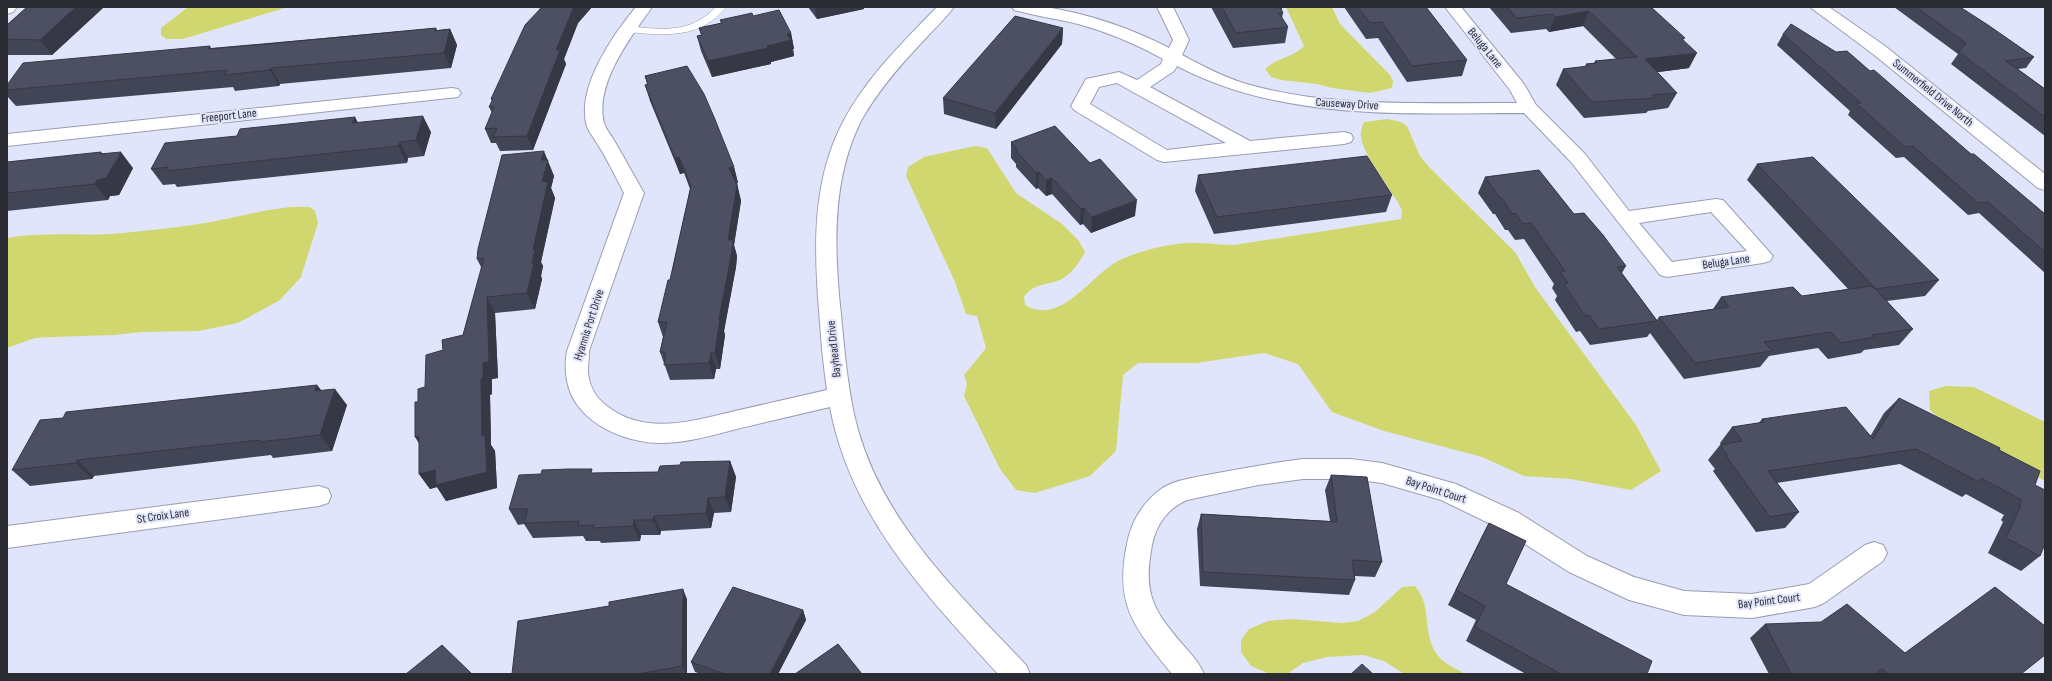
<svg xmlns="http://www.w3.org/2000/svg" width="2052" height="681" font-family="'Sofia Sans Condensed',sans-serif">
<style>
.water{fill:#d1d76f}
.lines{fill:none;stroke-linecap:round;stroke-linejoin:round}
.service-casing{stroke:#9a9db2;stroke-width:1}
.minor-casing{stroke:#9a9db2;stroke-width:2}
.service{fill:#fff;fill-rule:evenodd}
.minor{fill:#fff;fill-rule:evenodd}
.wall{fill:#424555}
.shaded-wall{fill:#363845}
.building{fill:#4d5063;stroke:#363845}
.labels{text-anchor:middle;dominant-baseline:central;stroke-width:4;stroke-linejoin:round;paint-order:stroke}
.street-label{font-size:12px;fill:#2a2b33;stroke:#e1e5fb}
</style>
<rect width="100%" height="100%" fill="#e1e5fb"/>
<g class="water">
<path d="M 188,7 L 288,7 L 183,39 L 166,39 L 161,35 L 161,28 Z"/>
<path d="M 1286,7 L 1332,7 L 1340,24 L 1390,75 L 1393,81 L 1392,88 L 1370,93 L 1332,88 L 1317,84 L 1281,80 L 1271,77 L 1265,69 C 1276,58 1294,57 1304,46 Z"/>
<path d="M 1388,119 L 1401,122 L 1407,126 L 1420,156 L 1429,167 L 1515,252 L 1535,287 L 1636,425 L 1661,471 L 1631,490 L 1570,479 L 1524,476 L 1482,457 L 1384,431 L 1332,412 L 1298,364 L 1264,353 L 1196,363 L 1138,363 L 1123,375 L 1116,451 L 1090,476 L 1035,493 L 1016,490 L 1000,469 L 964,396 L 967,384 L 964,375 L 986,348 L 977,316 L 966,314 L 955,282 L 906,176 L 908,167 L 924,157 L 975,146 L 987,148 L 1016,193 L 1062,224 L 1079,241 L 1085,252 C 1080,262 1071,275 1060,280 C 1047,285 1032,284 1024,297 L 1025,305 C 1060,327 1091,275 1118,261 C 1137,251 1173,242 1195,243 C 1208,243 1221,245 1234,245 L 1401,219 L 1402,210 C 1393,191 1363,156 1361,137 C 1360,132 1362,127 1364,122 Z"/>
<path d="M 292,207 L 310,207 L 315,211 L 318,223 L 301,277 L 280,300 L 238,323 L 199,331 L 142,332 L 114,335 L 52,337 L 35,338 L 7,348 L 7,238 C 45,231 85,237 123,233 C 148,230 174,228 199,224 C 231,219 259,210 292,207 Z"/>
<path d="M 1946,386 L 1974,387 L 2045,422 L 2045,481 L 1934,414 L 1930,410 L 1929,391 Z"/>
<path d="M 1415,586 C 1434,608 1420,633 1439,657 C 1445,664 1457,669 1465,674 L 1404,674 L 1384,661 L 1363,655 L 1327,657 L 1303,663 L 1287,674 L 1270,674 L 1251,666 L 1241,652 L 1241,640 L 1249,629 L 1268,621 L 1292,619 L 1343,623 L 1358,621 L 1375,612 L 1402,587 Z"/>
</g>
<g class="lines">
<defs>
<path id="service" d="M 716,7 L 726,7 C 701,40 663,35 626,32 L 621,29 L 626,26 C 661,29 689,35 716,7 Z"/>
<g id="minor">
<path d="M 7,7 L 17,7 L 13,12 L 7,14 Z"/>
<path d="M 636,7 L 652,7 C 631,37 594,84 604,123 C 606,130 612,136 615,142 C 625,159 634,176 644,193 L 589,351 C 589,358 588,365 588,372 C 589,386 596,398 607,406 C 644,436 693,421 735,411 C 766,404 796,397 827,390 C 823,364 821,338 819,311 C 814,247 812,181 843,122 C 866,78 903,42 937,7 L 954,7 C 946,18 935,28 926,38 C 902,63 878,90 861,121 C 834,175 834,236 839,295 C 844,340 846,386 858,430 C 885,525 960,595 1026,665 L 1030,674 L 998,674 C 926,595 850,516 830,407 C 797,415 765,422 733,430 C 710,436 688,442 664,443 C 623,444 568,420 566,372 C 565,365 566,358 567,351 L 624,193 C 615,176 607,158 596,142 C 593,136 587,130 586,123 C 578,85 613,35 636,7 Z"/>
<path d="M 1012,7 C 1023,7 1035,6 1046,7 C 1088,14 1131,28 1169,48 L 1173,40 L 1157,7 L 1173,7 L 1189,40 L 1182,55 C 1202,66 1222,76 1243,83 C 1330,109 1427,102 1517,103 L 1510,90 L 1445,7 L 1461,7 L 1524,84 L 1536,105 L 1585,154 L 1629,211 L 1716,199 L 1723,200 L 1773,256 L 1770,261 L 1763,263 L 1667,277 L 1660,275 L 1571,162 L 1524,113 C 1407,113 1284,122 1177,66 L 1174,71 L 1150,87 L 1250,141 L 1344,132 L 1351,134 L 1353,138 L 1351,142 L 1344,144 L 1164,162 L 1157,160 L 1074,110 L 1071,106 L 1086,79 L 1119,72 L 1137,80 L 1161,64 L 1163,59 C 1136,44 1108,32 1078,24 C 1057,19 1035,16 1014,10 ZM 1117,83 L 1131,91 L 1226,143 L 1167,150 L 1090,104 L 1099,87 ZM 1711,212 L 1747,251 L 1672,262 L 1639,223 Z"/>
<path d="M 1810,7 L 1829,7 L 1885,46 L 2045,174 L 2045,190 L 2038,188 L 1873,54 Z"/>
<path d="M 452,88 L 458,89 L 461,93 L 458,97 L 7,146 L 7,134 Z"/>
<path d="M 1303,459 L 1351,459 L 1382,463 L 1456,484 L 1519,513 L 1587,556 L 1634,577 L 1684,591 L 1752,594 L 1809,584 L 1865,545 L 1874,542 L 1883,545 L 1887,553 L 1883,561 L 1824,603 L 1815,607 L 1752,618 L 1684,615 L 1629,600 L 1569,572 L 1501,529 L 1441,500 L 1382,483 L 1351,479 L 1303,479 L 1258,485 L 1187,500 C 1168,508 1156,525 1152,545 C 1143,593 1152,609 1183,645 C 1191,654 1199,662 1204,674 L 1172,674 C 1135,628 1114,606 1127,544 C 1131,522 1143,502 1161,489 C 1174,480 1192,478 1207,475 C 1239,469 1271,463 1303,459 Z"/>
<path d="M 319,486 L 328,489 L 331,496 L 328,503 L 319,506 L 7,548 L 7,526 Z"/>
</g>
</defs>
<use href="#service" class="service-casing"/>
<use href="#minor" class="minor-casing"/>
<use href="#service" class="service"/>
<use href="#minor" class="minor"/>
</g>
<g class="wall">
<path d="M 27,7 L 104,7 L 52,55 L 7,55 L 7,25 Z"/>
<path d="M 539,7 L 592,7 L 578,23 L 564,59 L 566,64 L 533,150 L 500,151 L 496,143 L 491,143 L 485,129 L 492,113 L 489,107 L 492,101 L 491,99 L 540,9 Z"/>
<path d="M 808,7 L 865,7 L 864,7 L 864,9 L 817,19 Z"/>
<path d="M 1211,7 L 1282,7 L 1282,11 L 1283,13 L 1282,18 L 1288,27 L 1285,43 L 1233,48 Z"/>
<path d="M 1344,7 L 1426,7 L 1467,60 L 1462,76 L 1407,82 L 1378,38 L 1366,39 Z"/>
<path d="M 1489,7 L 1651,7 L 1684,40 L 1689,68 L 1657,72 L 1677,93 L 1668,108 L 1648,111 L 1646,113 L 1584,118 L 1556,85 L 1563,69 L 1585,67 L 1586,64 L 1594,63 L 1595,61 L 1616,59 L 1583,26 L 1549,32 L 1546,29 L 1511,33 Z"/>
<path d="M 1894,7 L 1960,7 L 2034,57 L 2026,68 L 2018,69 L 2045,89 L 2045,136 L 1951,64 L 1958,54 Z"/>
<path d="M 753,16 L 791,33 L 794,49 L 793,49 L 794,56 L 771,62 L 771,64 L 712,77 L 701,51 L 697,36 L 701,35 L 699,28 L 721,23 L 720,20 Z"/>
<path d="M 436,28 L 437,30 L 450,29 L 457,45 L 451,68 L 280,84 L 279,86 L 235,91 L 233,87 L 16,106 L 7,96 L 7,85 L 210,46 L 211,48 Z"/>
<path d="M 1063,28 L 1062,44 L 996,129 L 944,114 L 943,98 Z"/>
<path d="M 1783,34 L 1971,154 L 2045,214 L 2045,273 L 1979,213 L 1968,215 L 1904,157 L 1896,158 L 1848,115 L 1850,111 L 1777,45 Z"/>
<path d="M 645,76 L 734,167 L 738,183 L 737,183 L 741,201 L 734,245 L 737,256 L 736,267 L 724,331 L 725,335 L 720,369 L 716,369 L 714,379 L 670,380 L 660,352 L 663,337 L 658,322 L 670,280 L 690,189 L 684,173 L 680,174 L 650,101 L 645,85 L 647,84 Z"/>
<path d="M 355,117 L 358,123 L 431,132 L 424,156 L 408,158 L 407,163 L 177,187 L 175,184 L 163,185 L 151,169 L 237,136 Z"/>
<path d="M 1011,142 L 1135,216 L 1091,233 L 1083,224 L 1080,225 L 1052,194 L 1046,196 L 1038,188 L 1036,189 L 1016,167 L 1016,164 L 1011,158 Z"/>
<path d="M 102,154 L 133,168 L 119,195 L 110,196 L 108,200 L 7,211 L 7,162 Z"/>
<path d="M 547,160 L 554,176 L 551,188 L 555,198 L 541,262 L 543,266 L 541,276 L 542,279 L 535,309 L 495,313 L 498,378 L 492,379 L 492,394 L 490,395 L 491,445 L 495,451 L 497,488 L 446,501 L 437,487 L 430,489 L 419,474 L 419,444 L 418,402 L 443,350 L 463,335 L 482,269 L 477,259 Z"/>
<path d="M 1757,164 L 1939,280 L 1925,296 L 1887,301 L 1913,329 L 1899,345 L 1864,350 L 1861,353 L 1828,359 L 1818,348 L 1769,356 L 1760,367 L 1684,379 L 1650,333 L 1647,337 L 1590,345 L 1580,331 L 1576,332 L 1555,300 L 1557,296 L 1552,288 L 1554,284 L 1524,239 L 1515,240 L 1508,230 L 1505,230 L 1495,214 L 1493,214 L 1478,193 L 1485,177 L 1574,214 L 1626,266 L 1622,273 L 1657,320 L 1659,317 L 1713,309 L 1721,297 L 1802,296 L 1848,289 L 1747,180 Z"/>
<path d="M 1198,175 L 1392,195 L 1386,212 L 1214,234 L 1195,191 Z"/>
<path d="M 317,385 L 321,390 L 347,405 L 332,451 L 273,458 L 271,455 L 94,476 L 92,479 L 30,486 L 12,470 Z"/>
<path d="M 1899,398 L 1999,450 L 2035,485 L 2040,556 L 2021,571 L 1988,553 L 2003,522 L 2001,520 L 2004,515 L 1966,494 L 1962,497 L 1900,464 L 1777,483 L 1799,512 L 1785,528 L 1756,532 L 1713,471 L 1715,469 L 1708,460 L 1720,445 L 1721,445 L 1720,443 L 1732,427 L 1759,423 L 1762,419 L 1871,435 L 1884,413 Z"/>
<path d="M 730,461 L 736,477 L 731,512 L 714,513 L 711,528 L 661,531 L 660,535 L 641,535 L 640,541 L 601,543 L 600,541 L 586,541 L 583,536 L 533,538 L 524,524 L 518,525 L 509,509 L 594,473 L 658,472 Z"/>
<path d="M 1331,475 L 1382,562 L 1375,577 L 1355,576 L 1355,580 L 1349,595 L 1200,586 L 1197,529 L 1201,514 L 1330,521 L 1325,490 Z"/>
<path d="M 1489,523 L 1506,584 L 1647,674 L 1526,674 L 1466,641 L 1476,620 L 1448,605 L 1481,538 Z"/>
<path d="M 687,599 L 687,674 L 512,674 Z"/>
<path d="M 803,610 L 806,620 L 778,674 L 701,674 L 695,672 L 691,662 Z"/>
<path d="M 1765,624 L 1905,653 L 2021,674 L 1769,674 L 1750,638 Z"/>
</g>
<g class="shaded-wall">
<path d="M 76,7 L 104,7 L 52,55 L 40,40 Z"/>
<path d="M 575,7 L 592,7 L 578,23 L 564,59 L 566,64 L 533,150 L 527,136 L 556,50 L 573,9 Z"/>
<path d="M 815,7 L 865,7 L 864,7 L 864,9 L 817,19 Z"/>
<path d="M 1589,11 L 1583,26 L 1549,32 L 1555,17 Z"/>
<path d="M 1063,28 L 1062,44 L 996,129 L 995,113 Z"/>
<path d="M 450,29 L 457,45 L 451,68 L 444,53 Z"/>
<path d="M 791,33 L 794,49 L 793,49 L 794,56 L 771,62 L 771,64 L 712,77 L 708,61 Z"/>
<path d="M 1697,53 L 1689,68 L 1637,75 L 1645,59 Z"/>
<path d="M 271,68 L 280,84 L 279,86 L 270,70 Z"/>
<path d="M 423,116 L 431,132 L 424,156 L 416,140 Z"/>
<path d="M 355,117 L 363,133 L 352,123 Z"/>
<path d="M 400,142 L 408,158 L 407,163 L 398,146 Z"/>
<path d="M 544,151 L 554,176 L 551,188 L 555,198 L 541,262 L 543,266 L 541,276 L 542,279 L 535,309 L 527,293 L 532,263 L 533,250 L 542,182 L 541,160 Z"/>
<path d="M 101,152 L 113,167 L 121,152 L 133,168 L 119,195 L 110,196 L 108,200 L 95,184 L 100,154 Z"/>
<path d="M 679,157 L 684,173 L 680,174 L 675,158 Z"/>
<path d="M 734,167 L 738,183 L 733,184 L 729,168 Z"/>
<path d="M 1039,172 L 1038,188 L 1036,189 L 1036,173 Z"/>
<path d="M 1052,178 L 1052,194 L 1046,196 L 1046,180 Z"/>
<path d="M 737,185 L 741,201 L 734,245 L 737,256 L 736,267 L 724,331 L 725,335 L 720,369 L 715,353 L 728,240 Z"/>
<path d="M 1137,200 L 1135,216 L 1091,233 L 1092,217 Z"/>
<path d="M 1084,208 L 1083,224 L 1080,225 L 1081,209 Z"/>
<path d="M 487,297 L 495,313 L 498,378 L 492,379 L 492,394 L 490,395 L 491,445 L 495,451 L 497,488 L 446,501 L 437,487 L 430,489 L 419,474 L 482,436 L 481,379 Z"/>
<path d="M 711,353 L 716,369 L 714,379 L 709,363 Z"/>
<path d="M 317,385 L 329,401 L 315,391 Z"/>
<path d="M 335,389 L 347,405 L 332,451 L 320,435 Z"/>
<path d="M 419,436 L 425,453 L 415,437 Z"/>
<path d="M 77,460 L 94,476 L 92,479 L 76,463 Z"/>
<path d="M 730,461 L 736,477 L 731,512 L 725,497 Z"/>
<path d="M 708,498 L 714,513 L 711,528 L 706,513 Z"/>
<path d="M 654,516 L 661,531 L 660,535 L 653,520 Z"/>
<path d="M 634,520 L 641,535 L 640,541 L 633,526 Z"/>
<path d="M 683,589 L 687,599 L 687,674 L 682,666 Z"/>
<path d="M 803,610 L 806,620 L 778,674 L 770,674 Z"/>
</g>
<g class="building">
<path d="M 27,7 L 76,7 L 40,40 L 7,39 L 7,25 Z"/>
<path d="M 542,7 L 575,7 L 573,9 L 556,50 L 560,50 L 527,136 L 493,137 L 497,128 L 485,129 L 494,107 L 489,107 L 493,99 L 491,99 L 525,25 Z"/>
<path d="M 1222,7 L 1280,7 L 1283,13 L 1279,13 L 1288,27 L 1236,33 Z"/>
<path d="M 1358,7 L 1426,7 L 1467,60 L 1412,66 L 1382,22 L 1370,23 Z"/>
<path d="M 1507,7 L 1651,7 L 1685,38 L 1682,39 L 1697,53 L 1645,59 L 1677,93 L 1652,95 L 1654,98 L 1592,102 L 1563,69 L 1588,66 L 1586,64 L 1597,63 L 1595,61 L 1637,57 L 1589,11 L 1555,17 L 1553,14 L 1517,18 Z"/>
<path d="M 1916,7 L 1960,7 L 1988,25 L 2034,57 L 2006,61 L 2045,89 L 2045,117 L 1959,52 L 1966,43 Z"/>
<path d="M 779,10 L 791,33 L 787,34 L 791,40 L 767,46 L 768,48 L 708,61 L 697,36 L 702,35 L 699,28 L 722,23 L 720,20 L 752,13 L 753,16 Z"/>
<path d="M 1015,16 L 1063,28 L 995,113 L 943,98 Z"/>
<path d="M 1791,24 L 1836,52 L 1847,51 L 1870,71 L 1874,70 L 1971,154 L 1974,154 L 2045,214 L 2045,252 L 1988,202 L 1978,203 L 1913,146 L 1905,147 L 1856,103 L 1861,103 L 1783,34 Z"/>
<path d="M 436,28 L 435,31 L 450,29 L 444,53 L 271,68 L 270,70 L 225,75 L 227,70 L 7,90 L 7,85 L 23,63 L 210,46 L 208,49 L 256,45 Z"/>
<path d="M 687,66 L 704,94 L 714,117 L 734,167 L 729,168 L 737,185 L 728,240 L 733,240 L 732,251 L 719,319 L 720,318 L 715,353 L 711,353 L 709,363 L 664,365 L 666,352 L 660,352 L 667,322 L 658,322 L 668,280 L 670,280 L 691,186 L 679,157 L 675,158 L 645,85 L 648,84 L 645,76 Z"/>
<path d="M 423,116 L 416,140 L 400,142 L 398,146 L 165,171 L 168,167 L 151,169 L 165,143 L 237,136 L 240,129 L 317,121 L 355,117 L 352,123 Z"/>
<path d="M 1055,126 L 1090,163 L 1100,159 L 1137,200 L 1092,217 L 1084,208 L 1081,209 L 1052,178 L 1046,180 L 1039,172 L 1036,173 L 1016,151 L 1018,150 L 1011,142 Z"/>
<path d="M 544,151 L 541,160 L 548,160 L 542,182 L 548,181 L 533,250 L 535,250 L 532,263 L 534,263 L 527,293 L 487,297 L 489,362 L 483,363 L 483,378 L 481,379 L 482,436 L 485,435 L 487,472 L 436,485 L 435,470 L 419,474 L 419,436 L 415,437 L 415,402 L 418,402 L 418,389 L 425,387 L 426,355 L 443,350 L 442,340 L 463,335 L 484,258 L 477,259 L 478,249 L 502,155 Z"/>
<path d="M 101,152 L 100,154 L 121,152 L 106,178 L 97,180 L 95,184 L 7,193 L 7,162 Z"/>
<path d="M 1367,156 L 1392,195 L 1217,217 L 1198,175 Z"/>
<path d="M 1813,157 L 1939,280 L 1876,289 L 1757,164 Z"/>
<path d="M 1539,170 L 1574,214 L 1584,213 L 1603,235 L 1626,266 L 1617,267 L 1657,321 L 1599,329 L 1589,315 L 1585,316 L 1564,284 L 1568,283 L 1560,272 L 1565,271 L 1531,223 L 1523,224 L 1515,213 L 1512,214 L 1502,198 L 1500,198 L 1485,177 Z"/>
<path d="M 1872,286 L 1913,329 L 1872,335 L 1875,337 L 1841,343 L 1831,332 L 1764,342 L 1772,351 L 1695,363 L 1659,317 L 1729,307 L 1721,297 L 1793,287 L 1802,296 Z"/>
<path d="M 317,385 L 315,391 L 335,389 L 320,435 L 259,442 L 260,440 L 77,460 L 76,463 L 12,470 L 40,420 L 63,418 L 66,412 Z"/>
<path d="M 1899,398 L 2000,448 L 1999,450 L 2040,471 L 2035,485 L 2045,490 L 2045,544 L 2040,556 L 2006,538 L 2021,506 L 2019,505 L 2022,500 L 1981,478 L 1979,482 L 1916,449 L 1768,471 L 1799,512 L 1770,517 L 1726,456 L 1728,456 L 1720,445 L 1742,441 L 1732,427 L 1764,422 L 1762,419 L 1846,407 L 1873,439 Z"/>
<path d="M 730,461 L 725,497 L 708,498 L 706,513 L 654,516 L 653,520 L 634,520 L 633,526 L 593,528 L 594,525 L 578,526 L 579,521 L 524,523 L 528,509 L 509,509 L 519,475 L 541,474 L 542,470 L 569,469 L 592,469 L 591,473 L 658,472 L 660,466 L 680,465 L 681,462 Z"/>
<path d="M 1331,475 L 1367,477 L 1382,562 L 1352,560 L 1355,580 L 1203,572 L 1201,514 L 1337,522 Z"/>
<path d="M 1489,523 L 1526,541 L 1506,584 L 1652,661 L 1647,674 L 1561,674 L 1475,627 L 1485,606 L 1456,590 Z"/>
<path d="M 733,587 L 803,610 L 770,674 L 725,674 L 691,662 Z"/>
<path d="M 1995,587 L 2045,626 L 2045,655 L 2021,674 L 1888,674 L 1882,669 L 1875,674 L 1791,674 L 1765,624 L 1821,622 L 1847,604 L 1905,653 Z"/>
<path d="M 683,589 L 682,666 L 638,674 L 512,674 L 518,621 L 609,606 L 609,602 Z"/>
<path d="M 838,644 L 862,674 L 795,674 Z"/>
<path d="M 442,645 L 472,674 L 406,674 Z"/>
<path d="M 1362,664 L 1373,674 L 1351,674 Z"/>
</g>
<g class="labels">
<g class="street-label">
<text transform="translate(1485 48) rotate(51)">Beluga Lane</text>
<text transform="translate(1933 93) rotate(39)">Summerfield Drive North</text>
<text transform="translate(1347 104) rotate(3)">Causeway Drive</text>
<text transform="translate(229 116) rotate(-6)">Freeport Lane</text>
<text transform="translate(1726 262) rotate(-8)">Beluga Lane</text>
<text transform="translate(589 325) rotate(-72)">Hyannis Port Drive</text>
<text transform="translate(834 349) rotate(-96)">Bayhead Drive</text>
<text transform="translate(1436 490) rotate(18)">Bay Point Court</text>
<text transform="translate(163 516) rotate(-8)">St Croix Lane</text>
<text transform="translate(1769 601) rotate(-7)">Bay Point Court</text>
</g>
</g>
<rect width="2052" height="681" fill="none" stroke="#2a2b33" stroke-width="16"/>
</svg>
